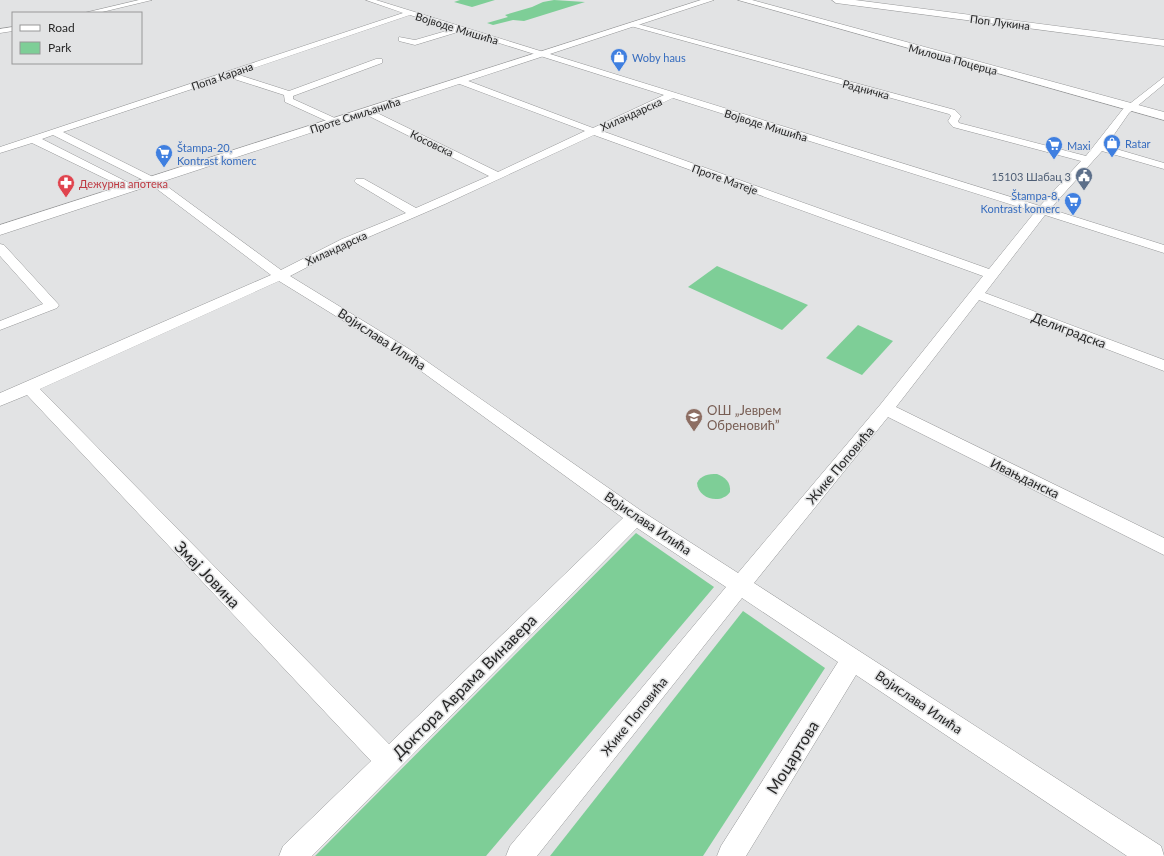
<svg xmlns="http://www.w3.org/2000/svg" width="1164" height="856" font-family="Lato,sans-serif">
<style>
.green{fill:#7ece97}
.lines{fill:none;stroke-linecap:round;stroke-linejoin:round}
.minor-casing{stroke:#959697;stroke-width:1}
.tertiary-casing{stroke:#959697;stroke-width:1}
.minor{fill:#fff;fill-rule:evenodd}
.tertiary{fill:#fff;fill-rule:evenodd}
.labels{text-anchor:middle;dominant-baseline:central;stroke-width:3;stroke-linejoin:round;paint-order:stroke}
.far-street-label{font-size:11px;fill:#272727;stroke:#e2e3e4}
.far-shop-label{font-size:11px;fill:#366cbe;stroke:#e2e3e4;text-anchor:start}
.far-service-label{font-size:11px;fill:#4e5e75;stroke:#e2e3e4;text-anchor:end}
.far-health-label{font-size:11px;fill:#be3a42;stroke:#e2e3e4;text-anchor:start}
.street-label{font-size:13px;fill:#272727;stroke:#e2e3e4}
.education-label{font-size:13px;fill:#785e54;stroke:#e2e3e4;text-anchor:start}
.near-street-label{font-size:16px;fill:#272727;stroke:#e2e3e4}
</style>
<rect width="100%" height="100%" fill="#e2e3e4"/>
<g class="green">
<path d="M 460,0 L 495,0 L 472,7 L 454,2 Z"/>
<path d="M 554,0 L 585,2 L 524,21 L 513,20 L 493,25 L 487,23 L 508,17 L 505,15 L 532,7 L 543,2 Z"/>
<path d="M 717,266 L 808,305 L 782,330 L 688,287 Z"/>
<path d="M 858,325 L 893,341 L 862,375 L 826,358 Z"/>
<path d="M 717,474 C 725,477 731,482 730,492 C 721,505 698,499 697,483 C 701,475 708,474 717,474 Z"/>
<path d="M 636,533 L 714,587 L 486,856 L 315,856 Z"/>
<path d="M 743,611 L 825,668 L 703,856 L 550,856 Z"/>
</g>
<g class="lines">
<defs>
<g id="minor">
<path d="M 139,0 L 152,0 L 98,13 L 84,13 Z"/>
<path d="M 366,0 L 376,0 L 1040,206 L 1081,161 L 953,127 L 948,121 L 951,116 L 949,114 L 627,25 L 634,23 L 955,110 L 961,116 L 958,121 L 959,123 L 1086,156 L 1123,109 L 1164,77 L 1164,84 L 1129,113 L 1106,146 L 1164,163 L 1164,169 L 1102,151 L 1050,209 L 1164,245 L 1164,253 L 1045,215 L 985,293 L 1164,360 L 1164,371 L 979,300 L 896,407 L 1164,538 L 1164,555 L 888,417 L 754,583 L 1161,846 L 1164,856 L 1127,856 L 856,675 L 746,856 L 717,856 L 721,846 L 838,662 L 742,598 L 537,856 L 506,856 L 510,846 L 726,587 L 637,528 L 312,856 L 279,856 L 283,846 L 371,761 L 27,395 L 0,406 L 0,393 L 271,275 L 149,183 L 53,135 L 42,139 L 139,188 L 137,190 L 129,190 L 32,143 L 0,153 L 0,147 L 403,13 ZM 410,15 L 453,29 L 415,40 L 399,37 L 399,41 L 415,45 L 461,31 L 664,95 L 593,128 L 463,79 L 457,79 L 457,83 L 585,131 L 498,172 L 369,109 L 363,109 L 363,113 L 489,176 L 416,208 L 364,179 L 356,179 L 354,181 L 356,183 L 406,213 L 342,239 L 281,270 L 157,179 L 63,132 L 228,77 L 284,95 L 285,102 L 331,123 L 337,123 L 339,121 L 337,119 L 293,99 L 293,96 L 382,63 L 382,59 L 376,59 L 289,91 L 236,74 ZM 673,98 L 1035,212 L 989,269 L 602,131 ZM 594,135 L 983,276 L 880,405 L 738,573 L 643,512 L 409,349 L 290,276 L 350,245 L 445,204 ZM 279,281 L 399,355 L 623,518 L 389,744 L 40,389 Z"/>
<path d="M 13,27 L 13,31 L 0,33 L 0,29 Z"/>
<path d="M 0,244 L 4,245 L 59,305 L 57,308 L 0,330 L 0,321 L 43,304 L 0,256 Z"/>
</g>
<g id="tertiary">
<path d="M 701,0 L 714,0 L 0,235 L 0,225 Z"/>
<path d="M 738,0 L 752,0 L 1164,112 L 1164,120 Z"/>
<path d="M 832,0 L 855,0 L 1164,40 L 1164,46 L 836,3 Z"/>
</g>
</defs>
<use href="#minor" class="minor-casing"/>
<use href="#tertiary" class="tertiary-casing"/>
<use href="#minor" class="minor"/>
<use href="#tertiary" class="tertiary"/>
</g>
<defs>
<symbol id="shop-pin" viewBox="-11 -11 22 30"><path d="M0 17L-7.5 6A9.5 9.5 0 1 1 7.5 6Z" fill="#3f7fe0" stroke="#e2e3e4"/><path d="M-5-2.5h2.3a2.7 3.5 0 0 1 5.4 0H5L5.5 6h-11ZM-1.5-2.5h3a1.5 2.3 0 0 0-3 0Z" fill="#fff"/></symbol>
<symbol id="supermarket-pin" viewBox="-11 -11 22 30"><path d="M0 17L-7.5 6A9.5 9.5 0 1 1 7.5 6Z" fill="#3f7fe0" stroke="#e2e3e4"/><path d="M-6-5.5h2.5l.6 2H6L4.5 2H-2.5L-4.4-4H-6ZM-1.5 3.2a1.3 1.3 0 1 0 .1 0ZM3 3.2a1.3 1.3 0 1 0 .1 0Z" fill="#fff"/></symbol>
<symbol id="civic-pin" viewBox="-11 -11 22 30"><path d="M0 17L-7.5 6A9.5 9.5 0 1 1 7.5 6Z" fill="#5c6f8a" stroke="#e2e3e4"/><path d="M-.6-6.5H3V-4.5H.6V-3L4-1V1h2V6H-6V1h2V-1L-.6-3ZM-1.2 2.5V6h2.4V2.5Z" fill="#fff"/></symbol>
<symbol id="pharmacy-pin" viewBox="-11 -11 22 30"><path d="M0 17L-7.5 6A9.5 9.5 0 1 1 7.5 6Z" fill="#e0444e" stroke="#e2e3e4"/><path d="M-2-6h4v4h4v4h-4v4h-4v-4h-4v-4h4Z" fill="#fff"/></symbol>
<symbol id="school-pin" viewBox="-11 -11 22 30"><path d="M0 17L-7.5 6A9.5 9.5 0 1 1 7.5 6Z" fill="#8d6e63" stroke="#e2e3e4"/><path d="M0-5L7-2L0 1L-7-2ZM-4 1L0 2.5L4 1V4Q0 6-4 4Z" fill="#fff"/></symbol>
</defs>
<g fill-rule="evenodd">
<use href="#shop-pin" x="609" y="47" width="20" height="27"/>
<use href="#shop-pin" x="1102" y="133" width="20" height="27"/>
<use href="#supermarket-pin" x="1044" y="135" width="20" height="27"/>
<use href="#supermarket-pin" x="154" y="143" width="20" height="27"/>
<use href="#civic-pin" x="1074" y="166" width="20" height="27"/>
<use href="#pharmacy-pin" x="56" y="173" width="20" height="27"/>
<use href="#supermarket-pin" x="1063" y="191" width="20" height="27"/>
<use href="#school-pin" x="684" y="407" width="20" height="27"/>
</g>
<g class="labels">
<g class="far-street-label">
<text transform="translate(1000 22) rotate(7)">Поп Лукина</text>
<text transform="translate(457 28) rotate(17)">Војводе Мишића</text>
<text transform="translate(953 59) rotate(15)">Милоша Поцерца</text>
<text transform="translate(222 76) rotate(-19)">Попа Карана</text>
<text transform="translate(866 89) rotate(15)">Радничка</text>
<text transform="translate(631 114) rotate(-24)">Хиландарска</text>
<text transform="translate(355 115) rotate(-18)">Проте Смиљанића</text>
<text transform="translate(766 125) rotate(17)">Војводе Мишића</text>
<text transform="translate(432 143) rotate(26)">Косовска</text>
<text transform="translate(725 179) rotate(20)">Проте Матеје</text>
<text transform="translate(336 248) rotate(-25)">Хиландарска</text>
</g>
<g class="far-shop-label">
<text x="632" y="57">Woby haus</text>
<text x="1125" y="143">Ratar</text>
<text x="1067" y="145">Maxi</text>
<text x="177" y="147">Štampa-20,<tspan x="177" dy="13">Kontrast komerc</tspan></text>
<text x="1060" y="195" text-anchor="end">Štampa-8,<tspan x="1060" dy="13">Kontrast komerc</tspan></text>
</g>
<g class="far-service-label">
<text x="1071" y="176">15103 Шабац 3</text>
</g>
<g class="far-health-label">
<text x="79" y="183">Дежурна апотека</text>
</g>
<g class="street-label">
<text transform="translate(1069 330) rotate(21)">Делиградска</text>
<text transform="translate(382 339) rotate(33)">Војислава Илића</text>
<text transform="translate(840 465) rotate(-50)">Жике Поповића</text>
<text transform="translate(1025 478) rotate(26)">Ивањданска</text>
<text transform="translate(648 523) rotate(34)">Војислава Илића</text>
<text transform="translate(919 702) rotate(34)">Војислава Илића</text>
<text transform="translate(634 716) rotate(-51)">Жике Поповића</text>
</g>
<g class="education-label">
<text x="707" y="410">ОШ „Јеврем<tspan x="707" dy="15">Обреновић”</tspan></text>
</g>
<g class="near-street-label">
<text transform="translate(208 574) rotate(46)">Змај Јовина</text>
<text transform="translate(464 686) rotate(-45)">Доктора Аврама Винавера</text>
<text transform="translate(792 757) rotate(-58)">Моцартова</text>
</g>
</g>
<rect x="12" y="12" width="130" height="52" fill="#e2e3e4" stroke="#979898"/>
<rect x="20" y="25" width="20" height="6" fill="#ffffff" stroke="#979898"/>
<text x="48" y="32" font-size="12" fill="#272727">Road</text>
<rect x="20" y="42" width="20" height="12" fill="#7ece97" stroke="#979898"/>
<text x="48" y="52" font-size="12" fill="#272727">Park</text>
</svg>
